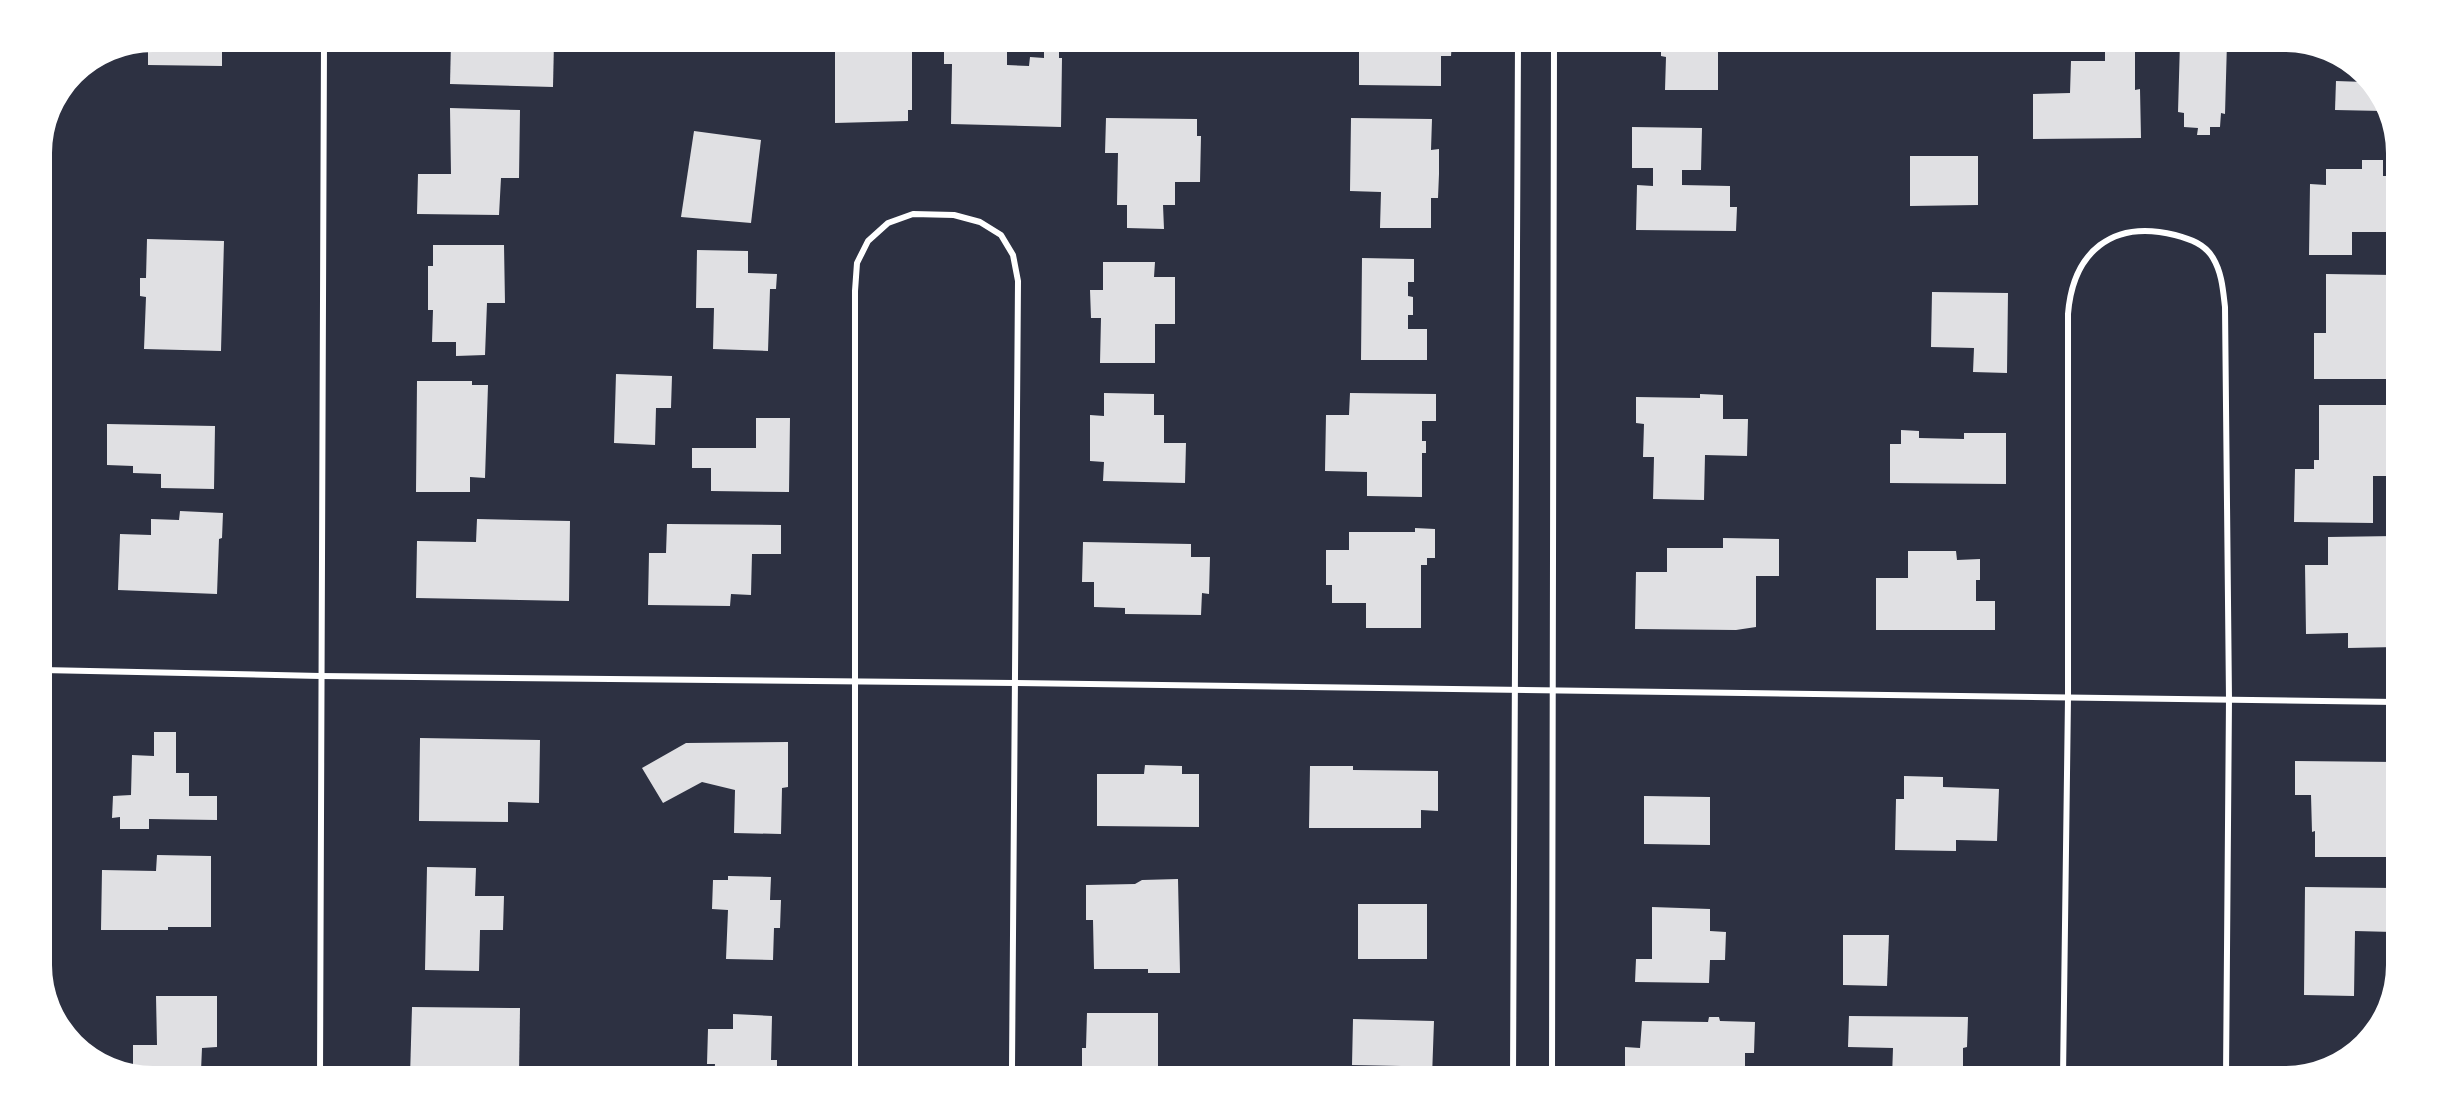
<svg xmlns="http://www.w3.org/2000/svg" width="2438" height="1119" font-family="Montserrat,sans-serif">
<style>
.building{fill:#e0e0e3}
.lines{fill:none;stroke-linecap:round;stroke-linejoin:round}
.minor{stroke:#fff;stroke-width:6}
</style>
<rect width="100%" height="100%" fill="#2d3142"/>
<g class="building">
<path d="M 154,42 L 222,42 L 222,66 L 148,65 L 148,43 Z"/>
<path d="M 451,42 L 554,42 L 553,87 L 450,84 Z"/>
<path d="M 847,42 L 894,42 L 894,52 L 912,52 L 912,110 L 908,110 L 908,121 L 835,123 L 835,50 L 847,50 Z"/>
<path d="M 944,42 L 985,42 L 985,45 L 1007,46 L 1007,65 L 1029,66 L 1030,57 L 1044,58 L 1044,46 L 1059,46 L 1059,58 L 1062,58 L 1061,127 L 951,124 L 952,64 L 944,64 Z"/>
<path d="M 1359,42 L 1452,42 L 1451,56 L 1441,56 L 1441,86 L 1359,85 Z"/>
<path d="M 1661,42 L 1718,42 L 1718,90 L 1665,90 L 1666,57 L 1661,56 Z"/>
<path d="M 2105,42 L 2135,42 L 2135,90 L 2140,89 L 2141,138 L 2033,139 L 2033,94 L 2070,93 L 2071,61 L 2105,61 Z"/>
<path d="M 2180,42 L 2227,42 L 2225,114 L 2221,113 L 2220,127 L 2210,127 L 2210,135 L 2197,135 L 2198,128 L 2184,127 L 2184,113 L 2178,112 Z"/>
<path d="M 2336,81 L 2365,82 L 2377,91 L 2383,111 L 2335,110 Z"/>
<path d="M 450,108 L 520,110 L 519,178 L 501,178 L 499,215 L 417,214 L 418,174 L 451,174 Z"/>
<path d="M 1106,118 L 1197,119 L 1197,136 L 1201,136 L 1200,182 L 1175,182 L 1175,205 L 1163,205 L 1164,229 L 1127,228 L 1127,205 L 1117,205 L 1118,153 L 1105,153 Z"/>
<path d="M 1351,118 L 1432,119 L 1431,150 L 1439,149 L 1439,174 L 1438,198 L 1431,198 L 1431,228 L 1380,228 L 1381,192 L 1350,191 Z"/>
<path d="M 1632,127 L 1702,128 L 1701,170 L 1682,170 L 1682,185 L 1730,186 L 1730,207 L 1737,207 L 1736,231 L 1636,230 L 1637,185 L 1653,186 L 1653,168 L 1632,168 Z"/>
<path d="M 694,131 L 761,140 L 751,223 L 681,217 Z"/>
<path d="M 1910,156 L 1978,156 L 1978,205 L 1910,206 Z"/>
<path d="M 2362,160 L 2383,160 L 2383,176 L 2396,176 L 2396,223 L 2390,223 L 2390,232 L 2352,232 L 2352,255 L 2309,255 L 2310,184 L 2326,185 L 2326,169 L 2362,169 Z"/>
<path d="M 147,239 L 224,241 L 221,351 L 144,349 L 146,297 L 140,296 L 140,278 L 146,278 Z"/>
<path d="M 433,245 L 504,245 L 505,303 L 487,303 L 485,355 L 456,356 L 456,342 L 432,342 L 433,310 L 428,310 L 428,266 L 433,266 Z"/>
<path d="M 697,250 L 748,251 L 748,273 L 777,274 L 776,289 L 770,289 L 768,351 L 713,349 L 714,308 L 696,308 Z"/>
<path d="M 1362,258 L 1414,259 L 1414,282 L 1408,282 L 1408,296 L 1413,297 L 1413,315 L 1408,315 L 1408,329 L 1427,329 L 1427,360 L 1361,360 Z"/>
<path d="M 1103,262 L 1155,262 L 1154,277 L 1175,277 L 1175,324 L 1155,324 L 1155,363 L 1100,363 L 1101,318 L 1091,318 L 1090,290 L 1103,290 Z"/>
<path d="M 2326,274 L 2394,275 L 2396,379 L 2314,379 L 2314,333 L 2326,333 Z"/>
<path d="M 1932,292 L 2008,293 L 2007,373 L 1973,372 L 1974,348 L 1931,347 Z"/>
<path d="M 616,374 L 672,376 L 671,408 L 656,408 L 655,445 L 614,443 Z"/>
<path d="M 417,381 L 472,381 L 472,385 L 488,385 L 485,478 L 470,477 L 470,492 L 416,492 Z"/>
<path d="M 1104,393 L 1154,394 L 1154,415 L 1164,415 L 1164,443 L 1186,443 L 1185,483 L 1103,481 L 1104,462 L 1090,461 L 1090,415 L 1104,416 Z"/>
<path d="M 1350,393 L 1436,394 L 1436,421 L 1422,421 L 1422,441 L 1426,441 L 1426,453 L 1422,453 L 1422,497 L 1367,496 L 1367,472 L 1325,471 L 1326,415 L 1349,415 Z"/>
<path d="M 1700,394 L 1723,395 L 1723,419 L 1748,419 L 1747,456 L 1705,455 L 1704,500 L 1653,499 L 1654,457 L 1643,457 L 1644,424 L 1636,423 L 1636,397 L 1700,398 Z"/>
<path d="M 2319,405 L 2396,405 L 2396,443 L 2389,443 L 2390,476 L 2373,476 L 2373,523 L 2294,522 L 2295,469 L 2314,469 L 2314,460 L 2319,460 Z"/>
<path d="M 756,418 L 790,418 L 789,492 L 711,491 L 711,468 L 692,468 L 692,448 L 756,448 Z"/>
<path d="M 107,424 L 215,426 L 214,489 L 161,488 L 161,474 L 133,473 L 133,466 L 107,465 Z"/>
<path d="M 1901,430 L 1919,431 L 1919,438 L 1964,439 L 1964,433 L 2006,433 L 2006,484 L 1890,483 L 1890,444 L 1901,444 Z"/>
<path d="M 180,511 L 223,513 L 222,538 L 219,539 L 217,594 L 118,590 L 120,534 L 151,535 L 151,519 L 179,520 Z"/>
<path d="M 477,519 L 570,521 L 569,601 L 416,598 L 417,541 L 476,542 Z"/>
<path d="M 667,524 L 781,525 L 781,554 L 752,554 L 751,595 L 731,594 L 730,606 L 648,605 L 649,553 L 666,553 Z"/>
<path d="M 1415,528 L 1435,529 L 1435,558 L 1427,558 L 1427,565 L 1421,565 L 1421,628 L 1366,628 L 1366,603 L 1332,603 L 1332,585 L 1326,585 L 1326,550 L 1349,550 L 1349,532 L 1415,532 Z"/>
<path d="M 2396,536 L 2396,647 L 2348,648 L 2348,633 L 2306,634 L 2305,565 L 2328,565 L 2328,537 Z"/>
<path d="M 1723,538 L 1779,539 L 1779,576 L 1756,576 L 1756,627 L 1736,630 L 1635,629 L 1636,572 L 1667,572 L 1667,548 L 1723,548 Z"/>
<path d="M 1083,542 L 1191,544 L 1191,557 L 1210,557 L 1209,594 L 1202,593 L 1201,615 L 1125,614 L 1125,608 L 1094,607 L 1094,582 L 1082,582 Z"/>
<path d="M 1908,551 L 1956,551 L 1957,560 L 1980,559 L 1980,580 L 1976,580 L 1976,601 L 1995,601 L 1995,630 L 1876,630 L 1876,578 L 1908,578 Z"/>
<path d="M 154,732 L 176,732 L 176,773 L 189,773 L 189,796 L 217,796 L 217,820 L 149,819 L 149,829 L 120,829 L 120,817 L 112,818 L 113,796 L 131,795 L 132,755 L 154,756 Z"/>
<path d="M 420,738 L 540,740 L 539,803 L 508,802 L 508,822 L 419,821 Z"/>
<path d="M 788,742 L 788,787 L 782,788 L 781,834 L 734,833 L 735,790 L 702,782 L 663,803 L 642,768 L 686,743 Z"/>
<path d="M 2295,761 L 2396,762 L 2396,857 L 2315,857 L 2315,831 L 2312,832 L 2311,795 L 2295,795 Z"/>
<path d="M 1145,765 L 1182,766 L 1182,774 L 1199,774 L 1199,827 L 1097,826 L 1097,774 L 1144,774 Z"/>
<path d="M 1310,766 L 1353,766 L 1353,770 L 1438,771 L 1438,811 L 1421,810 L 1421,828 L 1309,828 Z"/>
<path d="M 1904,776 L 1943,777 L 1943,787 L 1999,789 L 1997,841 L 1956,840 L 1956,851 L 1895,850 L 1896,799 L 1904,799 Z"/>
<path d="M 1644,796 L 1710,797 L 1710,845 L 1644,844 Z"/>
<path d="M 157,855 L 211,856 L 211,927 L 168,927 L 168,930 L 101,930 L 102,870 L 156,871 Z"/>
<path d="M 427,867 L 476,868 L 475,896 L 504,896 L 503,930 L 480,930 L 479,971 L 425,970 Z"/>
<path d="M 728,876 L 771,877 L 770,900 L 781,900 L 780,928 L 774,928 L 773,960 L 726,959 L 728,910 L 712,909 L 713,880 L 728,880 Z"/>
<path d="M 1178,879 L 1180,973 L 1148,973 L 1148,969 L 1094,969 L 1093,920 L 1086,920 L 1086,885 L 1135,884 L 1142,880 Z"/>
<path d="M 2305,887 L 2393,888 L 2393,932 L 2355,931 L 2354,996 L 2304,995 Z"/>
<rect x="1358" y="904" width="69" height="55"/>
<path d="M 1652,907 L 1710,909 L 1710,931 L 1726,932 L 1725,960 L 1710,960 L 1709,983 L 1635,982 L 1636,959 L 1652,959 Z"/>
<path d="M 1843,935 L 1889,935 L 1887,986 L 1843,985 Z"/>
<path d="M 156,996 L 217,996 L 217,1047 L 202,1048 L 201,1071 L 133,1071 L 133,1045 L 157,1045 Z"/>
<path d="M 412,1007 L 520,1008 L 519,1075 L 410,1077 Z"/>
<path d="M 1087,1013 L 1158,1013 L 1158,1077 L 1082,1077 L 1082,1048 L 1086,1048 Z"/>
<path d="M 733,1014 L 772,1016 L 771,1060 L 777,1060 L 777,1077 L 714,1077 L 715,1064 L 707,1064 L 708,1029 L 733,1029 Z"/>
<path d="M 1849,1016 L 1968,1017 L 1967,1047 L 1963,1048 L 1963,1077 L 1892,1077 L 1893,1048 L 1848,1047 Z"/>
<path d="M 1709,1017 L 1719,1017 L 1720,1021 L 1755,1022 L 1754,1053 L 1745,1053 L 1745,1077 L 1625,1077 L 1625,1047 L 1640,1048 L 1642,1021 L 1708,1022 Z"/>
<path d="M 1353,1019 L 1434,1021 L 1432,1077 L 1401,1077 L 1401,1066 L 1352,1065 Z"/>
</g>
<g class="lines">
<g class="minor">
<path d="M 42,670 L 320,676 L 1015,683 L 2396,702"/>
<path d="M 320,1077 L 324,42"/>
<path d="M 855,1077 L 855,291 L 857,263 L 868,241 L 888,223 L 913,214 L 954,215 L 980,222 L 1001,235 L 1013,255 L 1018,281 L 1012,1067 L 1010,1077"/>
<path d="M 1513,1077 L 1518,42"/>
<path d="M 1552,1077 L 1554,42"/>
<path d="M 2063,1077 L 2068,698 L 2068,314 C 2073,252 2112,219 2175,235 C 2190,239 2205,244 2213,258 C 2222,273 2223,290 2225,307 L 2229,699 L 2226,1077"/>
</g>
</g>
<path d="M0 0H2438V1119H0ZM153 52H2285A101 101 0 0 1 2386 153V965A101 101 0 0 1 2285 1066H153A101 101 0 0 1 52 965V153A101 101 0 0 1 153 52Z" fill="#fff" fill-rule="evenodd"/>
</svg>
